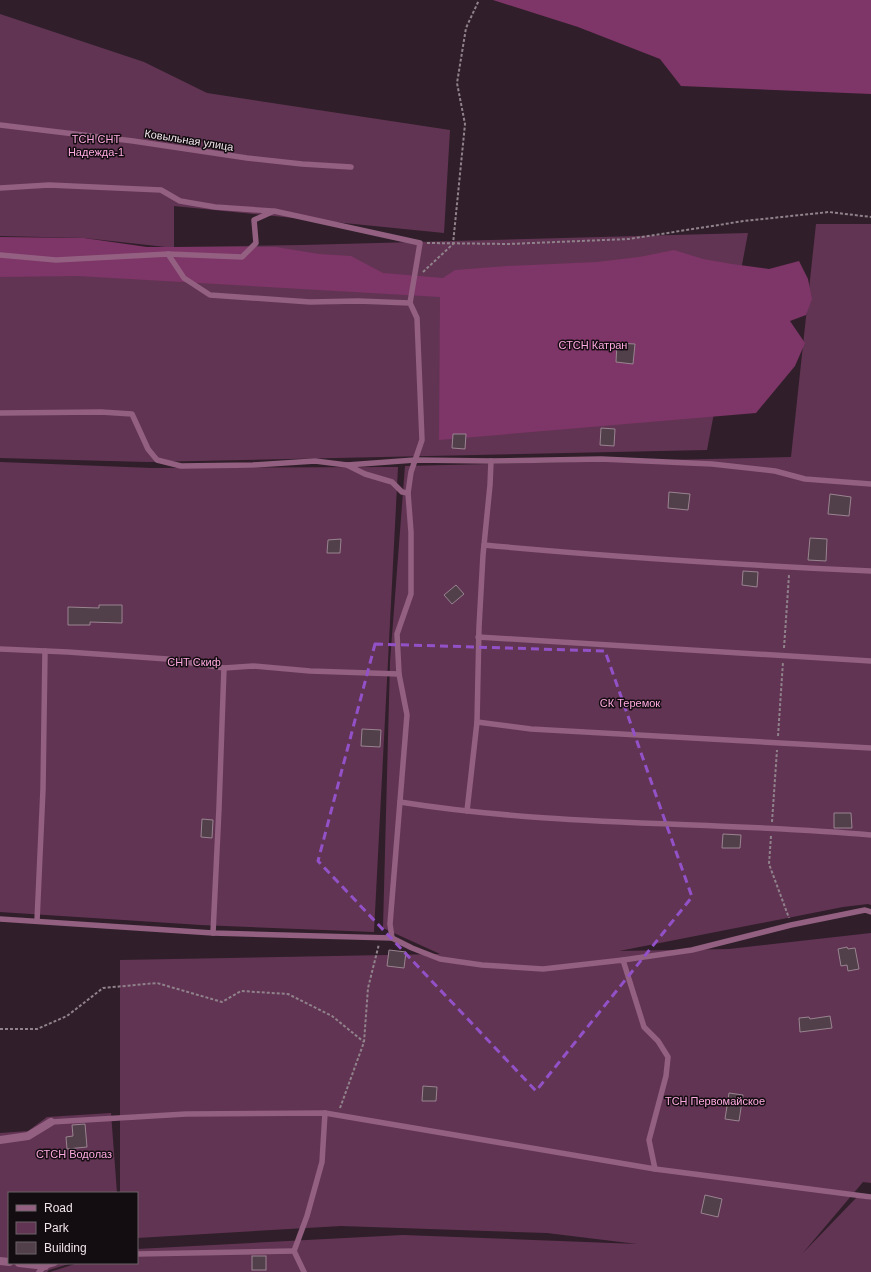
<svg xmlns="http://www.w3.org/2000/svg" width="871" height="1272" font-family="Helvetica,sans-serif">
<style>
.green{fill:#623453}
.forest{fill:#7e3567}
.building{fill:#513f4a;stroke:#998490}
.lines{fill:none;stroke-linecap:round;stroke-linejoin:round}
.path{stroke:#90828b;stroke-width:2;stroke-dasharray:3 2;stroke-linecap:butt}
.service{stroke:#936081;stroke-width:5.5}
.minor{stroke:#936081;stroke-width:8}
.marked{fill:none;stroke:#9351c8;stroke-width:3;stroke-dasharray:8 5;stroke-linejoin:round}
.labels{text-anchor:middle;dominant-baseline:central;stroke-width:3;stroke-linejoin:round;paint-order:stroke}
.park-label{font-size:11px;fill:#feaae0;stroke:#130c10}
.street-label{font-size:11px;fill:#f1e5ec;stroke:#130c10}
</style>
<rect width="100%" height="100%" fill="#301f2a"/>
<g class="green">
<path d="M 0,14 L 144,62 L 207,93 L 450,130 L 444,233 L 174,206 L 174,247 L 302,245 L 748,233 L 707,450 L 147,462 L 0,458 L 0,250 L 166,247 L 84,238 L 0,236 Z"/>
<path d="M 816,224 L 871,224 L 871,905 L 868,904 L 843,907 L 619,951 L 729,949 L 871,933 L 871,1183 L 863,1182 L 802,1254 L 857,1197 L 871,1200 L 871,1272 L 50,1272 L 78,1263 L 137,1263 L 137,1249 L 403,1235 L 637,1244 L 547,1233 L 341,1226 L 137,1238 L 137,1193 L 120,1193 L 120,960 L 440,954 L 383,928 L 390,662 L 405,466 L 791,457 Z"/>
<path d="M 0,462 L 152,468 L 398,467 L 374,932 L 201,925 L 0,912 Z"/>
<path d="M 111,1113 L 117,1193 L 9,1193 L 9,1263 L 72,1263 L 49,1270 L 47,1272 L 0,1272 L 0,1133 L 28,1131 L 47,1117 Z"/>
</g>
<g class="forest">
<path d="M 493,0 L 871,0 L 871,94 L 681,86 L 660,59 L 578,27 Z"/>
<path d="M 0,237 L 84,238 L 147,247 L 276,247 L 319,254 L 351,256 L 383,273 L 443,278 L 455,270 L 507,266 L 597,262 L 639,257 L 674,250 L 703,259 L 732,264 L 769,269 L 799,261 L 808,279 L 812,299 L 806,315 L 790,321 L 805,343 L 795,366 L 756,413 L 439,440 L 440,297 L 77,276 L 0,277 Z"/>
</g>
<g class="building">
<path d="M 617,343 L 635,344 L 633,364 L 616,362 Z"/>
<path d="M 601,428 L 615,429 L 614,446 L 600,445 Z"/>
<path d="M 453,434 L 466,434 L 465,449 L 452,448 Z"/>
<path d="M 669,492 L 690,494 L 688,510 L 668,508 Z"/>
<path d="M 830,494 L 851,497 L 849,516 L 828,514 Z"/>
<path d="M 810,538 L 827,539 L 826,561 L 808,560 Z"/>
<path d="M 341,539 L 340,553 L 327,553 L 328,540 Z"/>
<path d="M 743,571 L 758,572 L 757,587 L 742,585 Z"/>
<path d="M 456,585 L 464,594 L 452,604 L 444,595 Z"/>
<path d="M 99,605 L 122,605 L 122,623 L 90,622 L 90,625 L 68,625 L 68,607 L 99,608 Z"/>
<path d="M 362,729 L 381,730 L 380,747 L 361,746 Z"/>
<path d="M 834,813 L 851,813 L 852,828 L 834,828 Z"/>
<path d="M 202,819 L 213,820 L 212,838 L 201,837 Z"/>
<path d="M 723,834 L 741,835 L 740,848 L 722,848 Z"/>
<path d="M 847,947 L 848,949 L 855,948 L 859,969 L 848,971 L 847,965 L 841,966 L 838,949 Z"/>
<path d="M 389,950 L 406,952 L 404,968 L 387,966 Z"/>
<path d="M 830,1016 L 832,1028 L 800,1032 L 799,1018 L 809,1017 L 810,1019 Z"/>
<path d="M 423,1086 L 437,1087 L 436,1101 L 422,1101 Z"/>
<path d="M 729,1093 L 743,1095 L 739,1121 L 725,1119 Z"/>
<path d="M 85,1124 L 87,1147 L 67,1149 L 66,1137 L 73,1136 L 72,1125 Z"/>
<path d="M 705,1195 L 722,1199 L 718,1217 L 701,1213 Z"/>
<rect x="252" y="1256" width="14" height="14"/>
</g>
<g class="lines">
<g class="path">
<path d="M 427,243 L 508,244 L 629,239 L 744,221 L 829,212 L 871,217"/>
<path d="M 423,272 L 453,244 L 465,124 L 457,83 L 466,28 L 479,0"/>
<path d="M 784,648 L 789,575"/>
<path d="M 778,736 L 783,662"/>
<path d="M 772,822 L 777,750"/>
<path d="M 771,836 L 769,864 L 789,918"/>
<path d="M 0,1029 L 37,1029 L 67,1016 L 103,988 L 157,983 L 222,1002 L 241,991 L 288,994 L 332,1016 L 364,1042"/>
<path d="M 340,1108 L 364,1042 L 368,988 L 379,944"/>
</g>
<g class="service">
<path d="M 0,125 L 133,141 L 247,158 L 302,164 L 351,167"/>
<path d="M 0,188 L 49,185 L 161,190 L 180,201 L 215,207 L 272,211"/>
<path d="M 168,254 L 184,278 L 210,295 L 310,302 L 358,301 L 410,303 L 417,318 L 422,440 L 411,472 L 408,493 L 411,532 L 411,594 L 397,634 L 399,674 L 407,715 L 390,924 L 392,938"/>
<path d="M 0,255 L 56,260 L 168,254 L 242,257 L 256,243 L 254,220 L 274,211 L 420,243 L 410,303"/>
<path d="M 0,413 L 101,412 L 132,414 L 148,449 L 157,460 L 181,466 L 253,465 L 315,461 L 347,465 L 365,474 L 392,482 L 402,492 L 408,493"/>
<path d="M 347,465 L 415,460 L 491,461 L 601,459 L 712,464 L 775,471 L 805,479 L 871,484"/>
<path d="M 484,545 C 613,557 742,565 871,571"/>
<path d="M 478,637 L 871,661"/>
<path d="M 0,649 L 68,652 L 167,659 L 224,668 L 253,666 L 310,671 L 399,674"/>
<path d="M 477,722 L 531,729 L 871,748"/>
<path d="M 400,802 C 556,827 714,821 871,835"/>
<path d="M 467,811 L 477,722 L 479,627 L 483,555 L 490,485 L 491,461"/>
<path d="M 0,919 L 213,933 L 392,938 L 412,948 L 440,959 L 482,965 L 543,969 L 623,960 L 644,1027 L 658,1041 L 668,1057 L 666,1076 L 649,1140 L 655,1169"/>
<path d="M 37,921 L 43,789 L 45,651"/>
<path d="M 213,933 L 219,808 L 224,668"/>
<path d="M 623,960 L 692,950 L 791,925 L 865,910 L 871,912"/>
<path d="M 51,1122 L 186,1114 L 325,1113 L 655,1169 L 871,1197"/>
<path d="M 137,1254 L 294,1251"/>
<path d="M 39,1272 L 45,1266 L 55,1263"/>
<path d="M 304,1272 L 294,1251 L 307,1216 L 322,1162 L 325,1113"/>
</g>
<g class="minor">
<path d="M 0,1140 L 28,1136 L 51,1122"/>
<path d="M 0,1261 L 9,1262"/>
<path d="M 19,1263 L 45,1266"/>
</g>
</g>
<path class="marked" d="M 375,644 L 605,651 L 692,897 L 536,1091 L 318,861 Z"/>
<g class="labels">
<g class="park-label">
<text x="96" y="139">ТСН СНТ<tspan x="96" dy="13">Надежда-1</tspan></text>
<text x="593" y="345">СТСН Катран</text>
<text x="194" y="662">СНТ Скиф</text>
<text x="630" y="703">СК Теремок</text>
<text x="715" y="1101">ТСН Первомайское</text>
<text x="74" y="1154">СТСН Водолаз</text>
</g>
<g class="street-label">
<text transform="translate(189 140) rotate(9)">Ковыльная улица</text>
</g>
</g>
<rect x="8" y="1192" width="130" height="72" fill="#130c10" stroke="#6c6368"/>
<rect x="16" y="1205" width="20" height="6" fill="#936081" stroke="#6c6368"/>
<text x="44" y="1212" font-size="12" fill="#f1e5ec">Road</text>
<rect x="16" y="1222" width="20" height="12" fill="#623453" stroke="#6c6368"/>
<text x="44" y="1232" font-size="12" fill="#f1e5ec">Park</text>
<rect x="16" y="1242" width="20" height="12" fill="#513f4a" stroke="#6c6368"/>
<text x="44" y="1252" font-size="12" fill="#f1e5ec">Building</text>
</svg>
